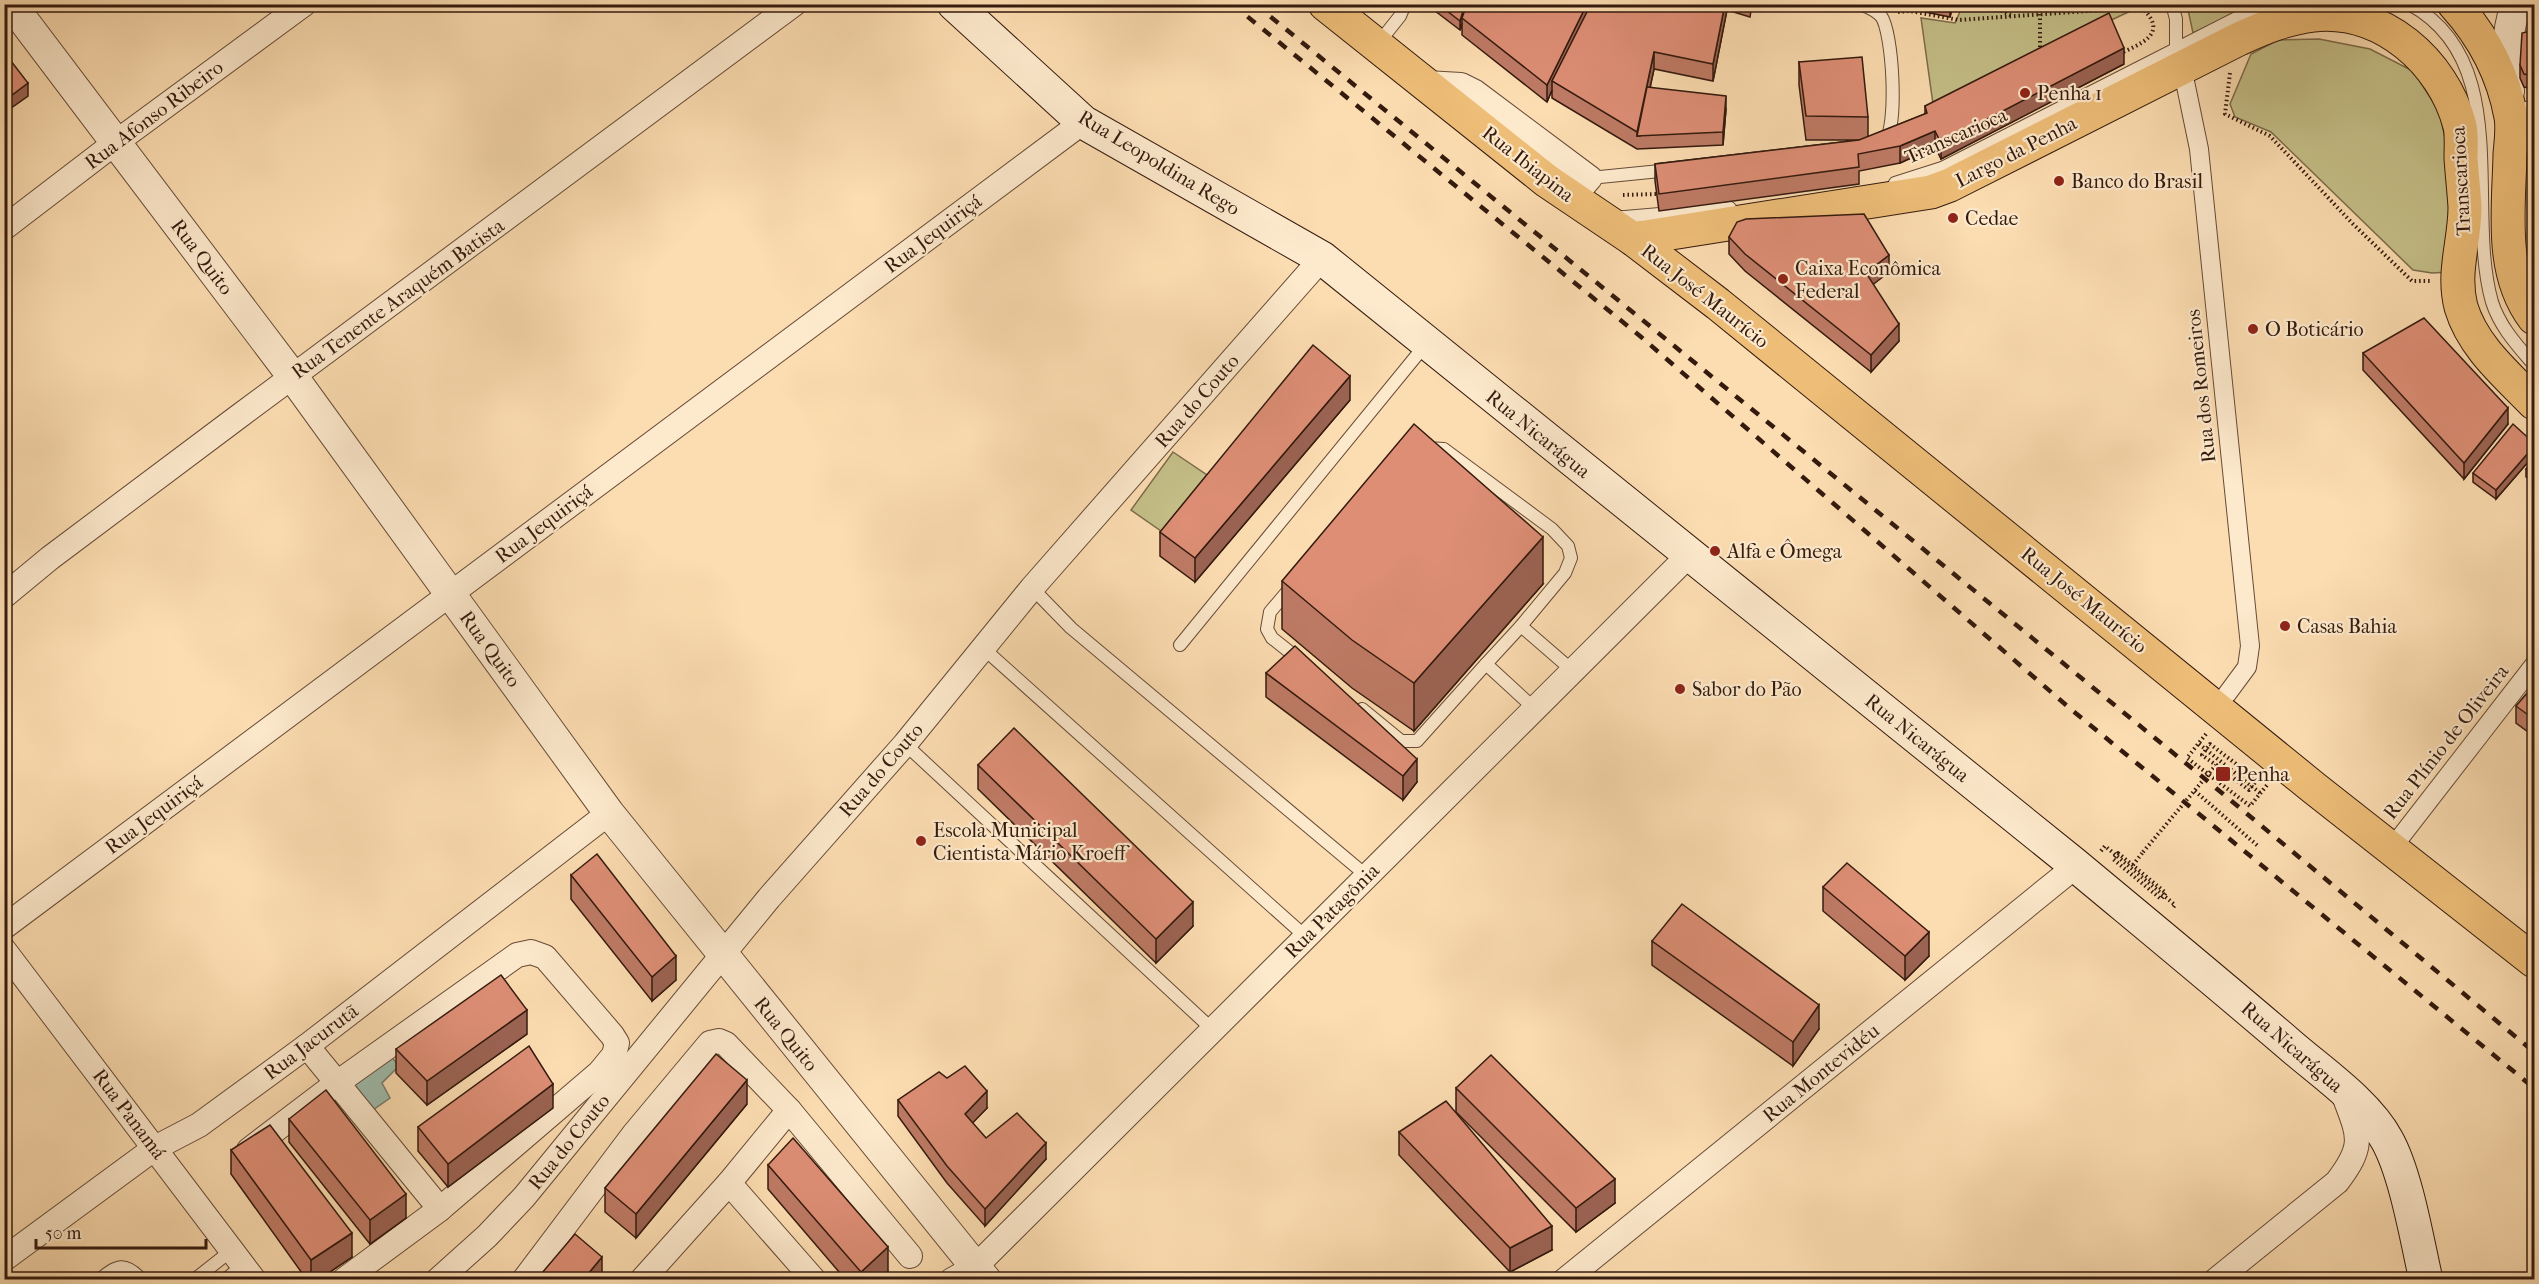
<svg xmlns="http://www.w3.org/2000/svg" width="2539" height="1284" font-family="'IM FELL French Canon',serif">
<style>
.green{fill:#c5bf88;stroke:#7c6c4b;stroke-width:1.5}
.water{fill:#9fbcac;stroke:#747b6d;stroke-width:1.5}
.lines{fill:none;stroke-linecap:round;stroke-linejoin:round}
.service-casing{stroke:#664b37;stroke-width:14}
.pedestrian-casing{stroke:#664b37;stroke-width:20}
.minor-casing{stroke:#664b37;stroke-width:26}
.tertiary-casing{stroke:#664b37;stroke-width:32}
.secondary-casing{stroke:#341a0e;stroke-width:35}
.primary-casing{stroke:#341a0e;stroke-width:35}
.path{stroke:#341a0e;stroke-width:4;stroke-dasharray:1.5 3;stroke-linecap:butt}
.service{stroke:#fde9cc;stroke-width:12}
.pedestrian{stroke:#fde9cc;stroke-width:18}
.minor{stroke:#fde9cc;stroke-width:24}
.tertiary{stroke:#fde9cc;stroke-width:30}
.secondary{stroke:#fde9cc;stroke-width:33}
.primary{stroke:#eebe78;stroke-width:33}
.rail{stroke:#341a0e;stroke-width:4.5;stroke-dasharray:10 10;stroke-linecap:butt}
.path-bridge{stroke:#341a0e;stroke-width:4;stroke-dasharray:1.5 3;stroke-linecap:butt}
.wall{fill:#be7a65;stroke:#341a0e;stroke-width:1.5}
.shaded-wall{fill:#9b6352;stroke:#341a0e;stroke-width:1.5}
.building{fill:#dd8e75;stroke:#341a0e;stroke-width:1.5}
.poi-dot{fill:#8f2418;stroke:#fde9cc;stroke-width:2}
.labels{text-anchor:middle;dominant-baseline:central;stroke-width:4.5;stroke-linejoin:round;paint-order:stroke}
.poi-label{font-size:20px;fill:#341a0e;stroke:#fde9cc;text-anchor:start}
.street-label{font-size:20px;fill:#341a0e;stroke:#fde9cc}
</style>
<rect width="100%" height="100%" fill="#fcddb1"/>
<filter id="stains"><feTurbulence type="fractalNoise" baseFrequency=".00333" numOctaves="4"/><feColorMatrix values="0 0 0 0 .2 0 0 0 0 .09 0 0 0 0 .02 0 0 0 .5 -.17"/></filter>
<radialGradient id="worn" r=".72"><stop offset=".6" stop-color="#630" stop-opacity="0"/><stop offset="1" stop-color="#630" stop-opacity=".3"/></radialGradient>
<g class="green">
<path d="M 1963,5 L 1997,7 L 2139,7 L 1933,104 L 1921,18 L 1955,23 Z"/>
<path d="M 2187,5 L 2253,5 L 2193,33 Z"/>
<path d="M 2319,39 L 2370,49 L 2413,71 L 2439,111 L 2450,161 L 2450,272 L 2432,273 L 2413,270 L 2271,132 L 2235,117 L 2230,104 L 2251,54 L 2278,40 Z"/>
<path d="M 1173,452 L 1207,475 L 1161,531 L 1131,510 Z"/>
</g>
<path class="water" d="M 389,1054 L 399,1066 L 382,1083 L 390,1098 L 370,1112 L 349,1089 Z"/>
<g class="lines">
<defs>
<g id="service">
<path d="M 1860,4 C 1868,7 1875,10 1881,16 C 1893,32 1898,126 1885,141"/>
<path d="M 2172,4 L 2176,19 L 2176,50"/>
<path d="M 2409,4 C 2515,60 2465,208 2492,302 C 2500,327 2517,345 2534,365"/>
<path d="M 1377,45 L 1400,16 L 1405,4"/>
<path d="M 1590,178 L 1670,170"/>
<path d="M 1895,183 L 1942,168 L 2264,4"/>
<path d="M 1613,218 L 1730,208"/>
<path d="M 1426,448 L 1444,449 L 1552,529 L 1568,546 L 1571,558 L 1565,573 L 1521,626 L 1573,671"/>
<path d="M 1292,586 L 1270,612 L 1267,629 L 1272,638 L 1301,661"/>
<path d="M 1032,588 L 1071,628 L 1367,876"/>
<path d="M 1180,645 L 1426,344"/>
<path d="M 983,648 L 1306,937"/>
<path d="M 1486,664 L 1521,626"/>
<path d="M 1362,709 L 1401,741 L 1417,741 L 1486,664 L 1535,709"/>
<path d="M 905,744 L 1213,1030"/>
<path d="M 99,1280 C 117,1265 125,1261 142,1280"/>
<path d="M 194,1280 L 232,1250"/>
<path d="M 225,1280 L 243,1265"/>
</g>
<g id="pedestrian">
<path d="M 2182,67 L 2199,149 L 2250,646 L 2247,667 L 2227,694"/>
<path d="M 2392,848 L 2534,665"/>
</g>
<g id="minor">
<path d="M 1426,83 L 1461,85 L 1475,92 L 1590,178 L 1572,199"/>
<path d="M 2511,118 L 2534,112"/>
<path d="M 4,228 L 115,143 L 304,4"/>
<path d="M 4,596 L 50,558 L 238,417 L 794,4"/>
<path d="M 4,927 L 1083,122"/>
<path d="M 4,950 L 254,1280"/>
<path d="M 307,1046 L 440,1209"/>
<path d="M 249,1150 L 337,1083 L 517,955 L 531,952 L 545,957 L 612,1035 L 617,1043 L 614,1055 L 600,1072 L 440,1209 L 344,1280"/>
<path d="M 729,1183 L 814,1280"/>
<path d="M 4,1259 L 155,1148 L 199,1125 L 307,1046 L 609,813"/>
<path d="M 438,1280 L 487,1236 L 524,1197 L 769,898 L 905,744 L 1032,588 L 1322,258"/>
<path d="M 524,1280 L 634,1134 L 710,1043 L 719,1041 L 726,1044 L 789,1110 L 910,1256"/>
<path d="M 642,1280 L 729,1183 L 789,1110"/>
<path d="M 952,1280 L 975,1267 L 1689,555"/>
<path d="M 1565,1280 L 2066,874 L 2074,864"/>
<path d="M 2216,1280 L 2337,1182 C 2366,1144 2359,1136 2343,1093"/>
</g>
<g id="tertiary">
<path d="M 11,4 L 293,377 L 609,813 L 986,1280"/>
<path d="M 2509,91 C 2506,59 2506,36 2516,4"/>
</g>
<path id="secondary" d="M 954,4 L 1083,122 L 1322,258 L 2074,864 C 2146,924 2219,984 2290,1045 C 2321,1072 2367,1103 2387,1140 C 2406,1174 2417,1240 2426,1280"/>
<g id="primary">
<path d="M 1325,4 L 1547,181 L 1633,239 L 1718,304 L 2314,788 L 2534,961"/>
<path d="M 2454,4 C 2484,37 2503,73 2511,117 C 2513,129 2511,142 2510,154 C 2509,208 2499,272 2534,318"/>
<path d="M 1633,239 L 1931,192 L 1950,185 L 2239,39 C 2263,28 2287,18 2313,15 C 2382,8 2443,61 2460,126 C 2462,135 2461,147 2461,158 C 2462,174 2464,191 2465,207 C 2465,242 2452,272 2461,307 C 2473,347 2506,374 2534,403"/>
</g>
</defs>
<use href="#service" class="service-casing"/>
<use href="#pedestrian" class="pedestrian-casing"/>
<use href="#minor" class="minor-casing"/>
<use href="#tertiary" class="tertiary-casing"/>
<use href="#secondary" class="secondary-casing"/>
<use href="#primary" class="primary-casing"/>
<g class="path">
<path d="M 1975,4 L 2002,11 L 2012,16"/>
<path d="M 1898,12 L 1910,11 L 1959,20 L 2131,8 L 2145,11 C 2168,35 2138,45 2119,54"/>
<path d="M 2040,14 L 2040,52"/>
<path d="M 2230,73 L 2225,114 L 2270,136 L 2353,224 L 2412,281 L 2431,281"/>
<path d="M 1623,195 L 1657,194"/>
<path d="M 2206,734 L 2187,758 L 2250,806 L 2267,785"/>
<path d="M 2199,744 L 2260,793"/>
<path d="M 2216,765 L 2228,774"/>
<path d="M 2195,791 L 2259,847"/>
<path d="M 2101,851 L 2105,846 L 2175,905 L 2172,909"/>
<path d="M 2133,865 L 2143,852"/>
</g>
<use href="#service" class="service"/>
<use href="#pedestrian" class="pedestrian"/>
<use href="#minor" class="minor"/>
<use href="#tertiary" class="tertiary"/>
<use href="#secondary" class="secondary"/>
<use href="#primary" class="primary"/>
<g class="rail">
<path d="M 1232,4 L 1640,336 L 2073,711 L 2534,1088"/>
<path d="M 1255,4 L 2199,774 L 2534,1052"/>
</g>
<g class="path-bridge">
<path d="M 2143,852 L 2216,765 L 2202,755 L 2210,744 L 2257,780 L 2249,790 L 2228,774"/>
<path d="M 2118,853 L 2166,893 L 2161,899 L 2113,859 Z"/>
</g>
</g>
<g class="wall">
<path d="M 1426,4 L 1752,4 L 1750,17 L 1727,10 L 1713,81 L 1654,69 L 1650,87 L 1726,109 L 1723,145 L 1637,149 L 1552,98 L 1552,90 L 1547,102 L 1462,35 L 1462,23 L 1460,30 Z"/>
<path d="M 1886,4 L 1953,4 L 1950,17 Z"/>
<path d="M 2535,30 L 2535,89 L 2524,87 L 2520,78 L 2520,65 Z"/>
<path d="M 1799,62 L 1868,117 L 1868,137 L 1925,114 L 1925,106 L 2124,64 L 1941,159 L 1935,147 L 1900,163 L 1859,171 L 1859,184 L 1659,211 L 1655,181 L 1655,164 L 1859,140 L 1806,140 L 1799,85 Z"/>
<path d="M 1729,237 L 1889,272 L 1873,284 L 1899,341 L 1871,372 L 1745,271 L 1729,254 Z"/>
<path d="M 2363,353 L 2508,424 L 2464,479 L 2363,370 Z"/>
<path d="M 1350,400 L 1195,582 L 1160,556 L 1160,532 Z"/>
<path d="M 2535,444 L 2535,454 L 2496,499 L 2473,482 L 2473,473 Z"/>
<path d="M 2535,459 L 2535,484 L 2526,477 L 2526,469 Z"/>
<path d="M 1282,581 L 1543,584 L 1414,731 L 1352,688 L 1282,629 Z"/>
<path d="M 1266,673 L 1417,782 L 1403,800 L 1266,697 Z"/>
<path d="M 2535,684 L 2535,737 L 2516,723 L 2516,706 Z"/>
<path d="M 978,765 L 1193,926 L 1156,963 L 978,789 Z"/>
<path d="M 571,875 L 676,980 L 652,1001 L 571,899 Z"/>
<path d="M 1823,887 L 1929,956 L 1905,980 L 1823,911 Z"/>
<path d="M 1652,941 L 1819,1029 L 1793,1066 L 1652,965 Z"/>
<path d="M 527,1034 L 427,1105 L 396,1073 L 396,1049 Z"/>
<path d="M 1456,1088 L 1615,1203 L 1576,1232 L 1456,1112 Z"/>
<path d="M 898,1100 L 987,1108 L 972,1123 L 986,1138 L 1046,1159 L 985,1226 L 947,1183 L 898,1116 Z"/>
<path d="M 747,1104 L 636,1238 L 605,1212 L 605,1188 Z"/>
<path d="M 553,1108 L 448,1187 L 418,1151 L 418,1127 Z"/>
<path d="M 289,1119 L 406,1218 L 370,1244 L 289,1142 Z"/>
<path d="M 1399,1132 L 1552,1250 L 1510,1272 L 1399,1155 Z"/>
<path d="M 231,1150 L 352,1257 L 318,1280 L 307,1280 L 231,1174 Z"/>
<path d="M 768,1165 L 888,1271 L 879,1280 L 846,1280 L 768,1189 Z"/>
</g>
<g class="shaded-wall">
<path d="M 1465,4 L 1468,4 L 1462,18 L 1462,23 L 1460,30 L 1460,21 Z"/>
<path d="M 1587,4 L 1595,4 L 1552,81 L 1552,90 L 1547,102 L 1547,85 Z"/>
<path d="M 1725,4 L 1727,4 L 1727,10 L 1713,81 L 1713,64 Z"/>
<path d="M 1950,4 L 1953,4 L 1950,17 Z"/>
<path d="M 2124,48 L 2124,64 L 1941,159 L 1941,143 Z"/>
<path d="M 1654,52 L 1654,69 L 1640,136 L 1637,136 L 1637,132 Z"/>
<path d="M 28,83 L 28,96 L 4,113 L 4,101 Z"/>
<path d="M 1726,96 L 1726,109 L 1723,145 L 1723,132 Z"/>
<path d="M 1935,131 L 1935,147 L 1900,163 L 1900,146 Z"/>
<path d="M 1889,255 L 1889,272 L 1866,290 L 1866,273 Z"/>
<path d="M 1899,324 L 1899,341 L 1871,372 L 1871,355 Z"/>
<path d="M 1350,376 L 1350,400 L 1195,582 L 1195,558 Z"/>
<path d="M 2508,408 L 2508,424 L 2464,479 L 2464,463 Z"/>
<path d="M 2535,445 L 2535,454 L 2496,499 L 2496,490 Z"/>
<path d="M 1543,537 L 1543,584 L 1414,731 L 1414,683 Z"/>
<path d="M 1417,759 L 1417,782 L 1403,800 L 1403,776 Z"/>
<path d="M 1193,902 L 1193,926 L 1156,963 L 1156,939 Z"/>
<path d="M 1929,932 L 1929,956 L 1905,980 L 1905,956 Z"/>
<path d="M 676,956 L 676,980 L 652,1001 L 652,977 Z"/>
<path d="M 1819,1005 L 1819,1029 L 1793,1066 L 1793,1042 Z"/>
<path d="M 527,1010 L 527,1034 L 427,1105 L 427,1081 Z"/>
<path d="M 747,1080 L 747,1104 L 636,1238 L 636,1214 Z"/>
<path d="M 553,1084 L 553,1108 L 448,1187 L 448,1164 Z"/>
<path d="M 987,1091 L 987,1108 L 965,1131 L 965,1114 Z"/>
<path d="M 1046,1143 L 1046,1159 L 985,1226 L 985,1209 Z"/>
<path d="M 1615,1179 L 1615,1203 L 1576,1232 L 1576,1208 Z"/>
<path d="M 406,1194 L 406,1218 L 370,1244 L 370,1220 Z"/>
<path d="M 1552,1226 L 1552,1250 L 1510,1272 L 1510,1248 Z"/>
<path d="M 352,1233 L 352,1257 L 318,1280 L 311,1280 L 311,1260 Z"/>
<path d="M 888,1247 L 888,1271 L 879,1280 L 861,1280 L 861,1272 Z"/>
<path d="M 602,1257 L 602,1280 L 583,1280 Z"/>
</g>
<g class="building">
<path d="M 1438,4 L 1465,4 L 1460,21 Z"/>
<path d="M 1467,4 L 1587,4 L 1547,85 L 1462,18 Z"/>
<path d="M 1591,4 L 1725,4 L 1713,64 L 1654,52 L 1637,132 L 1552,81 Z"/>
<path d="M 2109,13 L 2124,48 L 1941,143 L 1935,131 L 1900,146 L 1858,154 L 1859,167 L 1659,194 L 1655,164 L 1859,140 L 1927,113 L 1925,106 Z"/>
<path d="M 2535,30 L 2535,76 L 2524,74 L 2520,65 L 2522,33 Z"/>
<path d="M 4,52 L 28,83 L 4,101 Z"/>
<path d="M 1862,57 L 1868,117 L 1806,116 L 1799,62 Z"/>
<path d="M 1647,87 L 1726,96 L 1723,132 L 1637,136 Z"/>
<path d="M 1864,214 L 1889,255 L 1866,273 L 1899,324 L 1871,355 L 1745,254 L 1729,237 L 1737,222 L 1746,219 Z"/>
<path d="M 2424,318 L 2508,408 L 2464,463 L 2363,353 Z"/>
<path d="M 1313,345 L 1350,376 L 1195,558 L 1160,532 Z"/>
<path d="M 1414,424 L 1543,537 L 1414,683 L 1352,640 L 1282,581 Z"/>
<path d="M 2513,424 L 2535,444 L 2535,445 L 2496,490 L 2473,473 Z"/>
<path d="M 2535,459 L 2535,475 L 2526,469 Z"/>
<path d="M 1295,646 L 1417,759 L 1403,776 L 1266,673 Z"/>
<path d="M 2535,684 L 2535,720 L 2516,706 Z"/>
<path d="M 1014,728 L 1193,902 L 1156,939 L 978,765 Z"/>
<path d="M 597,854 L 676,956 L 652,977 L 571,875 Z"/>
<path d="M 1847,863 L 1929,932 L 1905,956 L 1823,887 Z"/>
<path d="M 1682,904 L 1819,1005 L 1793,1042 L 1652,941 Z"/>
<path d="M 501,975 L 527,1010 L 427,1081 L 396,1049 Z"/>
<path d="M 529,1046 L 553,1084 L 448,1164 L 418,1127 Z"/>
<path d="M 716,1054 L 747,1080 L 636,1214 L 605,1188 Z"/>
<path d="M 1491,1055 L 1615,1179 L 1576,1208 L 1456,1088 Z"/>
<path d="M 965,1066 L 987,1091 L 965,1114 L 986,1138 L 1017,1113 L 1046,1143 L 985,1209 L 947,1166 L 898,1100 L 939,1072 L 947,1078 Z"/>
<path d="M 326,1090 L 406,1194 L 370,1220 L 289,1119 Z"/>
<path d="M 1446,1101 L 1552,1226 L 1510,1248 L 1399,1132 Z"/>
<path d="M 270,1125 L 352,1233 L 311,1260 L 231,1150 Z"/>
<path d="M 793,1138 L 888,1247 L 861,1272 L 768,1165 Z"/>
<path d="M 575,1234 L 602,1257 L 583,1280 L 536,1280 Z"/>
</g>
<g class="poi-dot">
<circle cx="2025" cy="93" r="6"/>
<circle cx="2059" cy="181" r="6"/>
<circle cx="1953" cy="218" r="6"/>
<circle cx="1783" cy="279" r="6"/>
<circle cx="2253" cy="329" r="6"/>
<circle cx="1715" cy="551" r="6"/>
<circle cx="2285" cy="626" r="6"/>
<circle cx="1680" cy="689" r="6"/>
<rect x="2215" y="766" width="16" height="16" rx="3"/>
<circle cx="921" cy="841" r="6"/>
</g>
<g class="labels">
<g class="poi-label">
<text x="2037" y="93">Penha 1</text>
<text x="2071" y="181">Banco do Brasil</text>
<text x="1965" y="218">Cedae</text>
<text x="1795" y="268">Caixa Econômica<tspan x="1795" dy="23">Federal</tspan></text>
<text x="2265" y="329">O Boticário</text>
<text x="1727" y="551">Alfa e Ômega</text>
<text x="2297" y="626">Casas Bahia</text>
<text x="1692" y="689">Sabor do Pão</text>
<text x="2236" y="774">Penha</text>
<text x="933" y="830">Escola Municipal<tspan x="933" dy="23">Cientista Mário Kroeff</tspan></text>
</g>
<g class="street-label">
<text transform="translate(154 115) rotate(-37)">Rua Afonso Ribeiro</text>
<text transform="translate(1956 136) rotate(-24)">Transcarioca</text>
<text transform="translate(2016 152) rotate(-27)">Largo da Penha</text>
<text transform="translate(1159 163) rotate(31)">Rua Leopoldina Rego</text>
<text transform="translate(1528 164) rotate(38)">Rua Ibiapina</text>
<text transform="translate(2461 181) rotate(-93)">Transcarioca</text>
<text transform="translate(933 234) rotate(-37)">Rua Jequiriçá</text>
<text transform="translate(202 257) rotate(53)">Rua Quito</text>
<text transform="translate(1705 296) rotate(38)">Rua José Maurício</text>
<text transform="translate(398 299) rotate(-36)">Rua Tenente Araquém Batista</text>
<text transform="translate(2201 386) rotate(-96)">Rua dos Romeiros</text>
<text transform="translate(1197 401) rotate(-49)">Rua do Couto</text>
<text transform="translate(1538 434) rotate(39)">Rua Nicarágua</text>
<text transform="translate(544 524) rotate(-37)">Rua Jequiriçá</text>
<text transform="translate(2084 600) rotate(39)">Rua José Maurício</text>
<text transform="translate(490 649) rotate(54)">Rua Quito</text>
<text transform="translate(1917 738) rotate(39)">Rua Nicarágua</text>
<text transform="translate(2446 742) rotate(-52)">Rua Plínio de Oliveira</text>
<text transform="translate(881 770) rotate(-49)">Rua do Couto</text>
<text transform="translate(154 815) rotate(-37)">Rua Jequiriçá</text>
<text transform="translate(1332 911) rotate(-45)">Rua Patagônia</text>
<text transform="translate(786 1034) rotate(51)">Rua Quito</text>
<text transform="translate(311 1042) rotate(-37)">Rua Jacurutã</text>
<text transform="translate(2292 1047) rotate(41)">Rua Nicarágua</text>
<text transform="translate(1821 1073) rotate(-39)">Rua Montevidéu</text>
<text transform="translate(129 1114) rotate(53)">Rua Panamá</text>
<text transform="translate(569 1142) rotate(-51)">Rua do Couto</text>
</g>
</g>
<rect width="2539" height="1284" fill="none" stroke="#fcddb1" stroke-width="24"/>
<rect x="6" y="6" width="2527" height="1272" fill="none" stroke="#341a0e" stroke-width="3"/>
<rect x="12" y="12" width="2515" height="1260" fill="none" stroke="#341a0e" stroke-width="1.5"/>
<path d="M36 1239v9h170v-9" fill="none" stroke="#341a0e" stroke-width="3"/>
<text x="45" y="1239" font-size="18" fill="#341a0e" stroke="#fde9cc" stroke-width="4.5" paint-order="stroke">50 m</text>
<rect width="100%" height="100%" filter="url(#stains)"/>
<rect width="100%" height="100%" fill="url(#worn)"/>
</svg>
